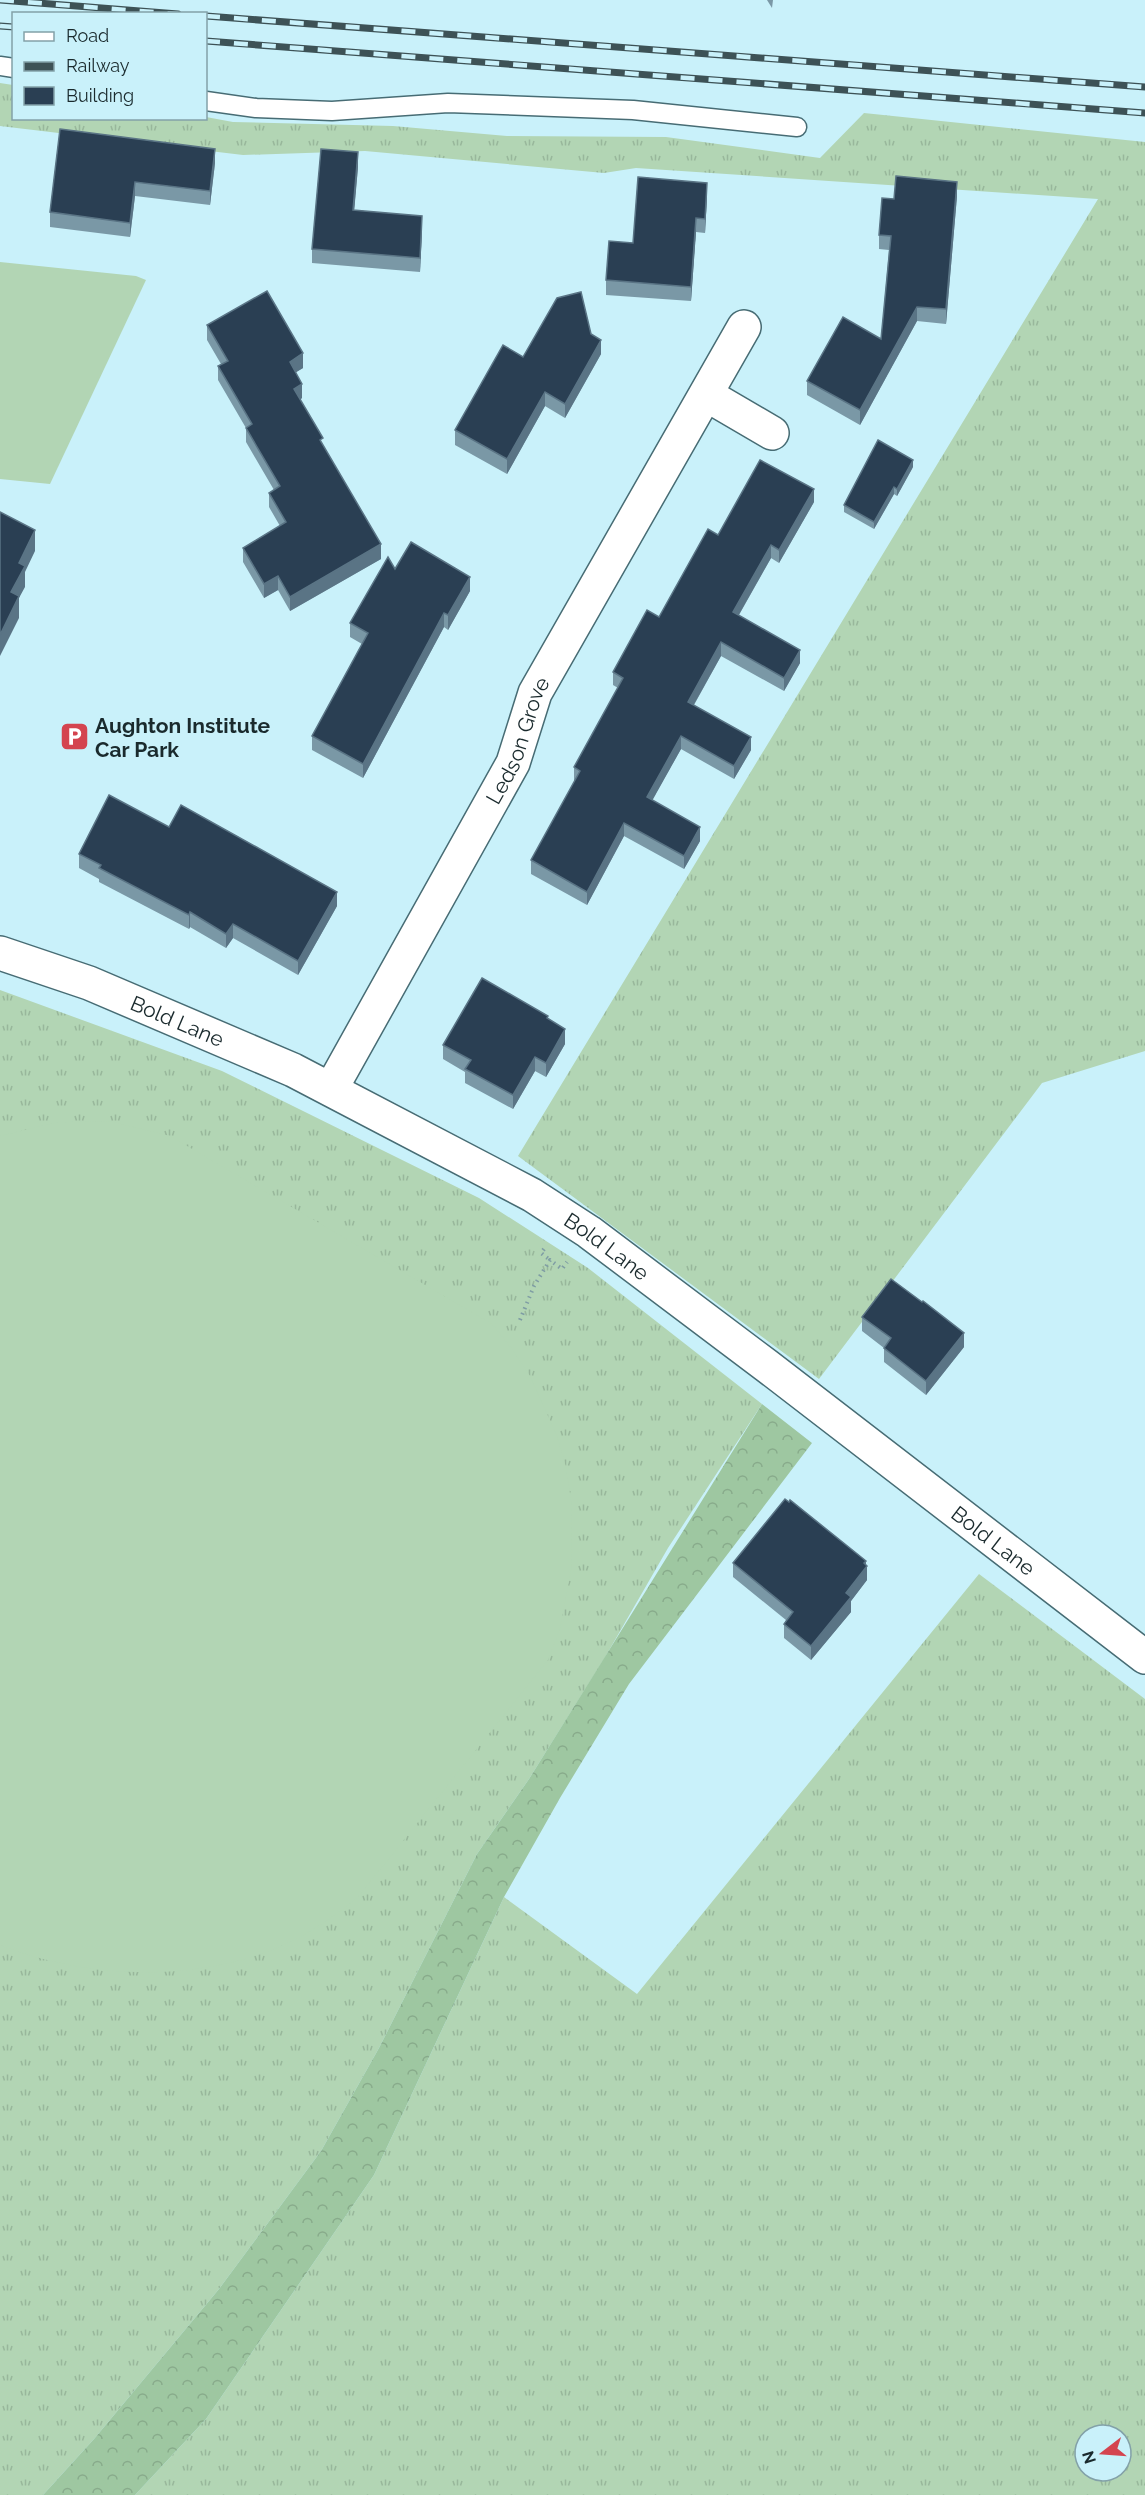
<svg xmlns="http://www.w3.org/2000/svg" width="1145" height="2495" font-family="Raleway,sans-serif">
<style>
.grass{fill:url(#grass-tufts);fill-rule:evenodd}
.forest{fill:url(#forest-crowns)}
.pitch{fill:#b2d5b4}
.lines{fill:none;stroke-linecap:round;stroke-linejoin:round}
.lane-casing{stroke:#476c74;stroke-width:21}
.street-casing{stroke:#476c74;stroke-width:36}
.secondary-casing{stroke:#476c74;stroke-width:36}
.path{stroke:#7f9da4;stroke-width:4;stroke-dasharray:1.5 4.5;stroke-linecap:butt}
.lane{stroke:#fff;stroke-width:18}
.street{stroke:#fff;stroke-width:33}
.secondary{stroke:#fff;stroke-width:33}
.rail-casing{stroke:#3d5256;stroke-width:7}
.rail{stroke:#c9f1fa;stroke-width:4.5;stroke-dasharray:14;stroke-linecap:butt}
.wall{fill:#7a98a6}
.shaded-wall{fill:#5a7485}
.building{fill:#2a3f53;stroke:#5a7485;stroke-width:1.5}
.labels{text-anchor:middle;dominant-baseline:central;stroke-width:6;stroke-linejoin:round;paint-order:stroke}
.poi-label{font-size:21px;font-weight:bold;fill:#1a2a2d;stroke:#c9f1fa;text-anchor:start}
.street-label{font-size:21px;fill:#1a2a2d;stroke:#c9f1fa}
</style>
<defs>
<pattern id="grass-tufts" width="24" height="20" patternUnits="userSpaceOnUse" patternTransform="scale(1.5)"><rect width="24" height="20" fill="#b2d5b4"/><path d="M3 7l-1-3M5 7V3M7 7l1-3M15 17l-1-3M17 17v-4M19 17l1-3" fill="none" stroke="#98b79b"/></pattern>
<pattern id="forest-crowns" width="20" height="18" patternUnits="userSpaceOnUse" patternTransform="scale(1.5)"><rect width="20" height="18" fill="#9ec7a1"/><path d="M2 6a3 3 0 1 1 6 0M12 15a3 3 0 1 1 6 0" fill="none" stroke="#88ab8b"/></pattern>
</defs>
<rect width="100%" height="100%" fill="#c9f1fa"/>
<g class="grass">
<path d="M 0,83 L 13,85 L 14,118 L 206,117 L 233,122 L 393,126 L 507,136 L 666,137 L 820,158 L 864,113 L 1145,142 L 1145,1051 L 1042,1083 L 819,1379 L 518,1156 L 1098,199 L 636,168 L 604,173 L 365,151 L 243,155 L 0,126 Z"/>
<path d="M 0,990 L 222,1071 L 479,1198 L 588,1268 L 762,1404 L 668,1548 L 604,1659 L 529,1779 L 477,1854 L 379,2048 L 321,2151 L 219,2289 L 94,2439 L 43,2495 L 0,2495 Z"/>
<path d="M 979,1574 L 1145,1699 L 1145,2495 L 135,2495 L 206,2419 L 374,2175 L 504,1897 L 637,1994 ZM 1085,2435 L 1121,2435 L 1121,2471 L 1085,2471 Z"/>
</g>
<path class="forest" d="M 762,1404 L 812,1443 L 629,1684 L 560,1798 L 504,1897 L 374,2175 L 206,2419 L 135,2495 L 43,2495 L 94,2439 L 219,2289 L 321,2151 L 379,2048 L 477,1854 L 529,1779 Z"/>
<g class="pitch">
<path d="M 0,262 L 136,276 L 146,280 L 50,484 L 0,479 Z"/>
<path d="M 84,1121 L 113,1122 L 170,1136 L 492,1324 L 512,1349 L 530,1376 L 557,1436 L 566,1467 L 571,1500 L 572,1565 L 560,1629 L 548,1660 L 358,1897 C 334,1916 310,1934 281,1946 C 196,1983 86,1979 0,1945 L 0,1136 L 54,1123 Z"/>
</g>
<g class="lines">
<defs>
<g id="lane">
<path d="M 0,66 L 14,68"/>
<path d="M 206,101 L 256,108 L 332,111 L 448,103 L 633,110 L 797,127"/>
</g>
<g id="street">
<path d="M 707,395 L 772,433"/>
<path id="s1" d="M 331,1089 L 513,763 L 535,693 L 744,327"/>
</g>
<g id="secondary">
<path id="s2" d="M 0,953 L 89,983 L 293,1070 L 532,1195 L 589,1232 L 767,1366 L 1145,1657"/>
</g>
</defs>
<use href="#lane" class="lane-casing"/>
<use href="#street" class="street-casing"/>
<use href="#secondary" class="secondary-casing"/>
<g class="path">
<path d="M 544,1249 L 541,1253 L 550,1260"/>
<path d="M 520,1320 L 534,1286 L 550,1260 L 562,1269 L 567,1262"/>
</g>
<use href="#lane" class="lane"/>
<use href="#street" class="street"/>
<use href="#secondary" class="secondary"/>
<defs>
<g id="rail">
<path d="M 0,0 L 178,14"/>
<path d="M 206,16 L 1145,87"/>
<path d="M 0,26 L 14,27"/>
<path d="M 206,41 L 1145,113"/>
</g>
</defs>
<use href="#rail" class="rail-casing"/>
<use href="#rail" class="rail"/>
</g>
<g class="wall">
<path d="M 767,0 L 773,0 L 772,8 Z"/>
<path d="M 60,129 L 215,163 L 210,205 L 135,196 L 130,237 L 50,227 L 50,212 Z"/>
<path d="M 358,167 L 354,210 L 422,230 L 420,272 L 312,263 L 312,249 Z"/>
<path d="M 957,196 L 946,324 L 917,321 L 860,425 L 807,395 L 807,381 L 881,339 L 889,250 L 879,249 L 879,235 L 894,199 Z"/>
<path d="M 707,197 L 705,233 L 696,232 L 691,301 L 606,295 L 606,280 L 633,243 Z"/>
<path d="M 207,325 L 303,368 L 296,372 L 302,398 L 300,400 L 381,559 L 290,611 L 278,590 L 264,598 L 243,562 L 243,548 L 280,526 L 269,507 L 269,493 L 274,490 L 246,442 L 246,428 L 218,380 L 218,366 L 221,364 L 207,340 Z"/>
<path d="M 591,334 L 601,354 L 565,418 L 545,406 L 507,474 L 455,445 L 455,430 L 523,357 Z"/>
<path d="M 913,467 L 897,496 L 894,494 L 874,529 L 844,512 L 844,505 Z"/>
<path d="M 814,502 L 779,563 L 771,558 L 739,615 L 800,663 L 784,691 L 721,656 L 694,705 L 751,750 L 734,779 L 681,749 L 652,800 L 700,841 L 684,869 L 624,836 L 587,905 L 531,874 L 531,860 L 575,781 L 574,781 L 574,767 L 618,688 L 613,685 L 613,672 L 659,617 L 718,535 Z"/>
<path d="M 395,569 L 470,591 L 448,630 L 444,627 L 363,778 L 312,750 L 312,736 L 362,644 L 350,637 L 350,623 Z"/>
<path d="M 169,827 L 337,906 L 298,975 L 233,938 L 226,948 L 190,927 L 189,929 L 99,882 L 99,879 L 79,868 L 79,854 Z"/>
<path d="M 548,1019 L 565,1044 L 546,1077 L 535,1071 L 513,1109 L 465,1083 L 465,1072 L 443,1059 L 443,1045 Z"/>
<path d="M 862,1317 L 964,1347 L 926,1395 L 884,1362 L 884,1348 L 862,1331 Z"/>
<path d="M 733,1563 L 866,1565 L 867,1580 L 851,1601 L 851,1612 L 811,1660 L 784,1638 L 784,1624 L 786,1620 L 733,1577 Z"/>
</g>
<g class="shaded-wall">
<path d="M 215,149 L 215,163 L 210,205 L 210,191 Z"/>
<path d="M 358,152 L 358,167 L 353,225 L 353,210 Z"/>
<path d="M 135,182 L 135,196 L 130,237 L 130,223 Z"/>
<path d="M 957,182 L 957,196 L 946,324 L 946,309 Z"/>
<path d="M 707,183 L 707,197 L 705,233 L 705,219 Z"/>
<path d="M 422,216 L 422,230 L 420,272 L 420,258 Z"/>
<path d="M 696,218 L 696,232 L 691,301 L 691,287 Z"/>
<path d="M 917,307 L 917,321 L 860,425 L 860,410 Z"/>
<path d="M 601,340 L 601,354 L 565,418 L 565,404 Z"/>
<path d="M 303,353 L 303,368 L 290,376 L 290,362 Z"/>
<path d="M 302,384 L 302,398 L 294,403 L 294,389 Z"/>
<path d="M 545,392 L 545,406 L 507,474 L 507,459 Z"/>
<path d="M 913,460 L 913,467 L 897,496 L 897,489 Z"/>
<path d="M 894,487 L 894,494 L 874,529 L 874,522 Z"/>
<path d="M 814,489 L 814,502 L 779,563 L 779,550 Z"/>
<path d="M 35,530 L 35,551 L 25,572 L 25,587 L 19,598 L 19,618 L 0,656 L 0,635 L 19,563 Z"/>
<path d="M 381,544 L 381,559 L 290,611 L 290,597 Z"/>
<path d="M 771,545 L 771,558 L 733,625 L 733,612 Z"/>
<path d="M 278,576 L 278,590 L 264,598 L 264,584 Z"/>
<path d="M 470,577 L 470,591 L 448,630 L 448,615 Z"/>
<path d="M 444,613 L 444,627 L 363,778 L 363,764 Z"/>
<path d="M 721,642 L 721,656 L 688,715 L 688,702 Z"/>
<path d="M 800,650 L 800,663 L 784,691 L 784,678 Z"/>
<path d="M 681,736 L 681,749 L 647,810 L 647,797 Z"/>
<path d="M 751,737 L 751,750 L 734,779 L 734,766 Z"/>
<path d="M 624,823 L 624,836 L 587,905 L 587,892 Z"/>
<path d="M 700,827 L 700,841 L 684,869 L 684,856 Z"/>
<path d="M 337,892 L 337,906 L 298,975 L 298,961 Z"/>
<path d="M 190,912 L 190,927 L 189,929 L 189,915 Z"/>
<path d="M 233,924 L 233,938 L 226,948 L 226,934 Z"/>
<path d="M 565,1029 L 565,1044 L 546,1077 L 546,1063 Z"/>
<path d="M 535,1057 L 535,1071 L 513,1109 L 513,1095 Z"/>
<path d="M 964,1333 L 964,1347 L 926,1395 L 926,1381 Z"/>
<path d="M 866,1561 L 866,1568 L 867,1566 L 867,1580 L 851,1601 L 851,1612 L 811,1660 L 811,1646 Z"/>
</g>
<g class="building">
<path d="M 60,129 L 215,149 L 210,191 L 135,182 L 130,223 L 50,212 Z"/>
<path d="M 321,149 L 358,152 L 353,210 L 422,216 L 420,258 L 312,249 Z"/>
<path d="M 896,176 L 957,182 L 946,309 L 917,307 L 860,410 L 807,381 L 843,317 L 881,339 L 891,236 L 879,235 L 882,198 L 894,199 Z"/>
<path d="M 638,177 L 707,183 L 705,219 L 696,218 L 691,287 L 606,280 L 609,241 L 633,243 Z"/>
<path d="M 267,291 L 303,353 L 290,362 L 302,384 L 294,389 L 323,438 L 320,440 L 381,544 L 290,597 L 278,576 L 264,584 L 243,548 L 286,522 L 269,493 L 280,486 L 246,428 L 252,424 L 218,366 L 228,361 L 207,325 Z"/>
<path d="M 581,292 L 591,334 L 601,340 L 565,404 L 545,392 L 507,459 L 455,430 L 503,345 L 523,357 L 557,298 Z"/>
<path d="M 878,440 L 913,460 L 897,489 L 894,487 L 874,522 L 844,505 Z"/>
<path d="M 760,460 L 814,489 L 779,550 L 771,545 L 733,612 L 800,650 L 784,678 L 721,642 L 688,702 L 751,737 L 734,766 L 681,736 L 647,797 L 700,827 L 684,856 L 624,823 L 587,892 L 531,860 L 580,771 L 574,767 L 623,678 L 613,672 L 647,610 L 659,617 L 708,529 L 718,535 Z"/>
<path d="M 0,512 L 35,530 L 19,563 L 25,566 L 11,592 L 19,596 L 0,635 Z"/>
<path d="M 411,542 L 470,577 L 448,615 L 444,613 L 363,764 L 312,736 L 368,633 L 350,623 L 388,557 L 395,569 Z"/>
<path d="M 109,795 L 169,827 L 181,805 L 337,892 L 298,961 L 233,924 L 226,934 L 190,912 L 189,915 L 99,868 L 101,865 L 79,854 Z"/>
<path d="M 482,978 L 548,1016 L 547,1018 L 565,1029 L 546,1063 L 535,1057 L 513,1095 L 465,1069 L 471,1060 L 443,1045 Z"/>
<path d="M 891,1279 L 922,1302 L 923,1301 L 964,1333 L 926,1381 L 884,1348 L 891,1338 L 862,1317 Z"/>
<path d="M 785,1499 L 789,1502 L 790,1500 L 866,1561 L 864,1563 L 867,1566 L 846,1593 L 851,1597 L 811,1646 L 784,1624 L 793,1612 L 733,1563 Z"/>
</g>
<defs>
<symbol id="parking-square" viewBox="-11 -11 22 22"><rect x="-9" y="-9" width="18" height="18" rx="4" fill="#d4444f" stroke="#c9f1fa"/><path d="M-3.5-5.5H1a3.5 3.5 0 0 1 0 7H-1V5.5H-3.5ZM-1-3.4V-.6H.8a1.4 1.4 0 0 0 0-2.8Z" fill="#fff"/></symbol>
</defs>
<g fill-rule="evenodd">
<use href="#parking-square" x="58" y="720" width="33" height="33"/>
</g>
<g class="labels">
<g class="poi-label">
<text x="95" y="725">Aughton Institute<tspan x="95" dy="24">Car Park</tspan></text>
</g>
<g class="street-label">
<text stroke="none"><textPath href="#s1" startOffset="396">Ledson Grove</textPath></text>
<text stroke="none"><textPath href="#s2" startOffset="190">Bold Lane</textPath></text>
<text stroke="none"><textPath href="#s2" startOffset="676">Bold Lane</textPath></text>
<text stroke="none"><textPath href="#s2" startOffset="1162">Bold Lane</textPath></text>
</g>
</g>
<rect x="12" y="12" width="195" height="108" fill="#c9f1fa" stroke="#83a1a8" stroke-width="1.5"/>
<rect x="24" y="32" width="30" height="9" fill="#ffffff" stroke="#83a1a8" stroke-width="1.5"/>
<text x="66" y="42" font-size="18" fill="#1a2a2d">Road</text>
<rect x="24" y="62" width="30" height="9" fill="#3d5256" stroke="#83a1a8" stroke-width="1.5"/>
<text x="66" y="72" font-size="18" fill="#1a2a2d">Railway</text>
<rect x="24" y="87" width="30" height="18" fill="#2a3f53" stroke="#83a1a8" stroke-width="1.5"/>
<text x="66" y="102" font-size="18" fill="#1a2a2d">Building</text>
<g transform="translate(1103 2453) rotate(253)"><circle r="28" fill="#c9f1fa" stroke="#83a1a8" stroke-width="1.5"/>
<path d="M0-4.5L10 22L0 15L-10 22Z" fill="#d4444f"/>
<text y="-9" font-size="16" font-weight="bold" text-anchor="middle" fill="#1a2a2d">N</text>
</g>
</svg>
